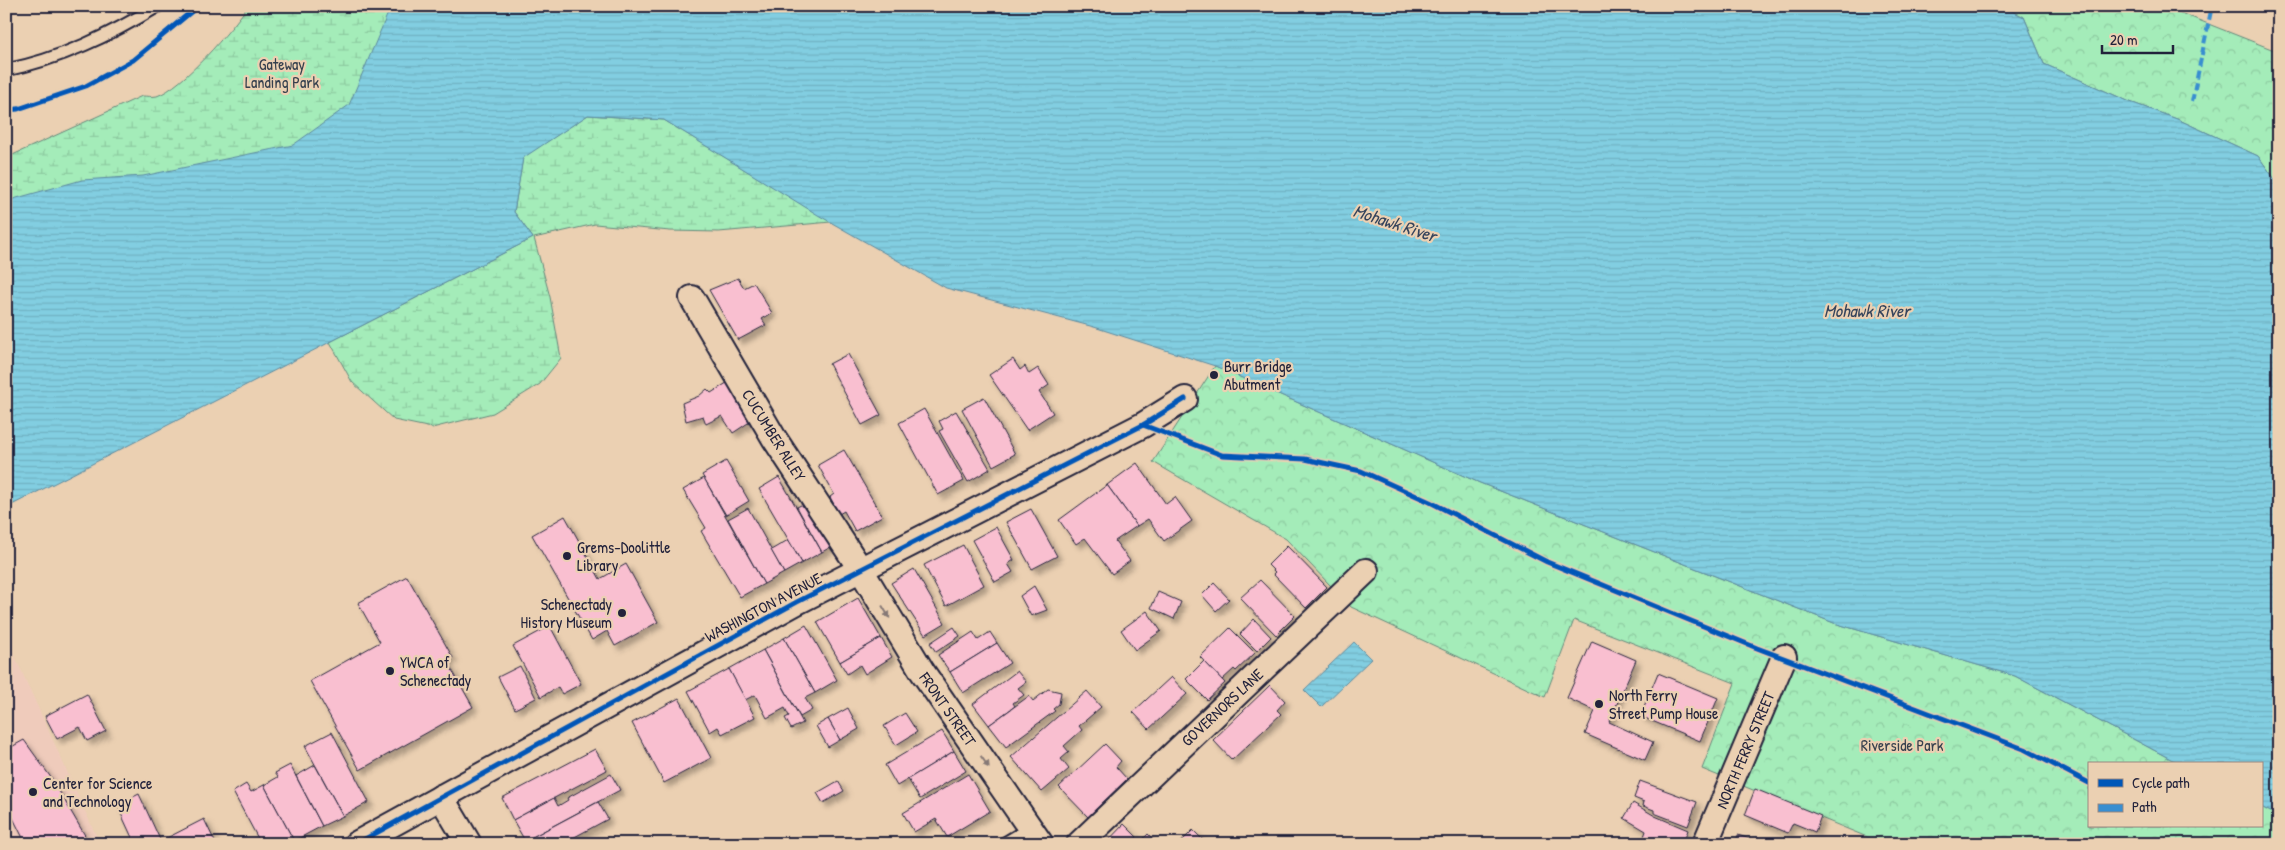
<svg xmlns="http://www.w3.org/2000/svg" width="2285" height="850" font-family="'Patrick Hand',sans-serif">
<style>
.built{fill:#efcbbb}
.forest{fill:url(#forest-crowns);stroke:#63877a}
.wetland{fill:url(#wetland-marsh);stroke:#63877a}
.water{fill:url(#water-rules);stroke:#5c899f}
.building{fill:#f9bfd0;stroke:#22223b;filter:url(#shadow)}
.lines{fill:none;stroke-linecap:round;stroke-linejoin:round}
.lane-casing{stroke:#22223b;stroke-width:15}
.street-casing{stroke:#22223b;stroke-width:28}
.lane{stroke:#ebd0b2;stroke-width:11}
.street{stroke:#ebd0b2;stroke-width:24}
.quiet{stroke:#398ed0;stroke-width:4;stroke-dasharray:8 4;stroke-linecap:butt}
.cycleway-casing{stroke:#ebd0b2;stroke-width:8}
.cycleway{stroke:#0057b8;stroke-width:5}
.oneway{fill:#867976}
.poi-dot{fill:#22223b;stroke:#ebd0b2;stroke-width:2}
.labels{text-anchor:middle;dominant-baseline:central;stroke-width:4.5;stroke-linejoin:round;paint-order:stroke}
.park-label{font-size:16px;fill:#36404e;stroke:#ebd0b2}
.poi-label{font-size:16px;fill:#22223b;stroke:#ebd0b2;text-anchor:start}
.street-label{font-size:16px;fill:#22223b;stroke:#ebd0b2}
.water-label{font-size:18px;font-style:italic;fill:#35445c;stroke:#ebd0b2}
</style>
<defs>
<pattern id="forest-crowns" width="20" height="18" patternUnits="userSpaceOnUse" patternTransform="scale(1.25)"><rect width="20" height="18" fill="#a4ecb9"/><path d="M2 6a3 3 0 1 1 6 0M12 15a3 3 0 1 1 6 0" fill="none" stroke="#8dcaa0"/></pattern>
<pattern id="wetland-marsh" width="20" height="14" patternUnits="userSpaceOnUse" patternTransform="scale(1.25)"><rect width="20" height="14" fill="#a4ecb9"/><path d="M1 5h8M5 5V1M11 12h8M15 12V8" fill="none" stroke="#8dcaa0"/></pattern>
<pattern id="water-rules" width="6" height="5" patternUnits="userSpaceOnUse" patternTransform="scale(1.25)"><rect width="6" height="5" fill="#82cee1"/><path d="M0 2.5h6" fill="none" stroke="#70b1c2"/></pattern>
<filter id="shadow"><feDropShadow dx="4.5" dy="4.5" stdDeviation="2.5" flood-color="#0004"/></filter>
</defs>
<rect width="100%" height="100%" fill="#ebd0b2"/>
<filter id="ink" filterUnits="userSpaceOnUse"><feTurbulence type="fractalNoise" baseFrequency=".02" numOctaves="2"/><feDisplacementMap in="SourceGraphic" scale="10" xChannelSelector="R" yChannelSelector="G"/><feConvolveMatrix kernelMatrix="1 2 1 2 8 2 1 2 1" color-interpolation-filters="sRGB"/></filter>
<g filter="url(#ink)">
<path class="built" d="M 6,637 L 100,844 L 6,844 Z"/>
<g class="forest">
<path d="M 2002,6 L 2163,6 L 2279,52 L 2279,185 L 2258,156 L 2177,119 L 2130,102 L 2044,64 L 2024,17 Z"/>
<path d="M 1215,366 L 1480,483 L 1834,623 L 2015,676 L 2180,764 L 2089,764 L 2089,826 L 2261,826 L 2261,807 L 2279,816 L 2279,844 L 1884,844 L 1702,769 L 1735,683 L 1574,620 L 1545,697 L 1351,607 L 1286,539 L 1153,462 Z"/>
</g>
<g class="wetland">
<path d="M 248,6 L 472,6 L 471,92 L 6,233 L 6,158 L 142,96 C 146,96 153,97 157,96 C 183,87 232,29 248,6 Z"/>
<path d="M 588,115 L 664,120 L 831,222 L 719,232 L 670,231 L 595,224 L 534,238 L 550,297 L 561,358 L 540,384 L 493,413 L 432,428 L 394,420 L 352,382 L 330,342 L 533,238 L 514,212 L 523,157 Z"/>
</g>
<g class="water">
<path d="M 391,6 L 2002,6 L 2024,17 L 2044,64 L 2130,102 L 2177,119 L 2258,156 L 2279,185 L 2279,816 L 2261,807 L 2261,764 L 2180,764 L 2015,676 L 1834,623 L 1480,483 L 1215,366 L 1094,327 L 946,288 L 818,215 L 664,120 L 588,115 L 523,158 L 514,212 L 533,238 L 6,508 L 6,201 L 82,180 L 143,176 L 293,145 L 349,105 Z"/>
<path d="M 1354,642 L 1371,659 L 1321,707 L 1304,690 Z"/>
</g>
<g class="building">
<path d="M 738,278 L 744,288 L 754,283 L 772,313 L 762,319 L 766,325 L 738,340 L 709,290 Z"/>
<path d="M 848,354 L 881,415 L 862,425 L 829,364 Z"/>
<path d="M 1013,359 L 1020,370 L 1025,366 L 1029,374 L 1038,368 L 1049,385 L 1039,392 L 1053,413 L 1027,430 L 989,375 Z"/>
<path d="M 733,379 L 757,417 L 733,433 L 722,416 L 706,424 L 703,416 L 686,421 L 682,403 L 699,396 L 707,389 L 711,393 Z"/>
<path d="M 984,397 L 1015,454 L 993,466 L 962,409 Z"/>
<path d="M 924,409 L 964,481 L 938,495 L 899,423 Z"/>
<path d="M 956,411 L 990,469 L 968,482 L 939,431 L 943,429 L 939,421 Z"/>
<path d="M 844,450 L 882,516 L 855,531 L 844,511 L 839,514 L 830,497 L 834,494 L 818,465 Z"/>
<path d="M 726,461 L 749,501 L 726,515 L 702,475 Z"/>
<path d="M 1137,463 L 1166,504 L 1175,497 L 1192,521 L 1164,541 L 1148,519 L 1137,526 L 1107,485 Z"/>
<path d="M 779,477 L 822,552 L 802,563 L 759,489 Z"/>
<path d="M 704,478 L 764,584 L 740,597 L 701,531 L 706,528 L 683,490 Z"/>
<path d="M 1107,485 L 1137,526 L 1115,541 L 1130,561 L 1112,574 L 1085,538 L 1076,544 L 1059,520 Z"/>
<path d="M 809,501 L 834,545 L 822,552 L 797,507 Z"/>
<path d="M 748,508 L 784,573 L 764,584 L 728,519 Z"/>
<path d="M 1031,509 L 1057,556 L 1032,569 L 1006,522 Z"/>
<path d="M 565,516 L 600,579 L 626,564 L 658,622 L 615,646 L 607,631 L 592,640 L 532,535 Z"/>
<path d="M 996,527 L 1014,560 L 1008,564 L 1013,572 L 995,582 L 972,540 Z"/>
<path d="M 788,540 L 802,563 L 784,573 L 771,550 Z"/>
<path d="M 963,545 L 984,585 L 946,606 L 924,565 Z"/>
<path d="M 1287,546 L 1327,587 L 1306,608 L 1273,574 L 1275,572 L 1268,565 Z"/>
<path d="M 914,569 L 945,623 L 925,635 L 891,583 Z"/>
<path d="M 407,576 L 453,658 L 447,661 L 473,707 L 360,770 L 310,681 L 380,642 L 358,603 Z"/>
<path d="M 1260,580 L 1295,616 L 1276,635 L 1240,598 Z"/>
<path d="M 1214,583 L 1229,599 L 1216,611 L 1202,595 Z"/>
<path d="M 1034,586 L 1047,610 L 1031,616 L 1020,596 Z"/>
<path d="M 1158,592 L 1181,602 L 1174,619 L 1151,608 Z"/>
<path d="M 858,598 L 881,638 L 840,662 L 817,622 Z"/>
<path d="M 1147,611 L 1161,631 L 1135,650 L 1121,630 Z"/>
<path d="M 1254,619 L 1271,637 L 1257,651 L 1240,634 Z"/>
<path d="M 806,625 L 837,680 L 815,693 L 784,638 Z"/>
<path d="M 550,626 L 581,684 L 562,694 L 558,687 L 541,697 L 513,646 Z"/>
<path d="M 954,627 L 960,636 L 936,652 L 930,643 Z"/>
<path d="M 1230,628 L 1255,653 L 1236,671 L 1234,669 L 1222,680 L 1200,657 Z"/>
<path d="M 973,632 L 978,640 L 990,632 L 997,643 L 950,672 L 938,655 Z"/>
<path d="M 784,638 L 815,693 L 805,698 L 812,710 L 800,717 L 763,650 Z"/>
<path d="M 881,638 L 892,657 L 865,674 L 860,665 L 847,674 L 840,662 Z"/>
<path d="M 1592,641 L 1636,660 L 1609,722 L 1653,742 L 1645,760 L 1585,734 L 1595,711 L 1567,698 Z"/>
<path d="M 997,643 L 1010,663 L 963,693 L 950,672 Z"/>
<path d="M 763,650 L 803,723 L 791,729 L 785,718 L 789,716 L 785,708 L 767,718 L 755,695 L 745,700 L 729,669 Z"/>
<path d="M 1204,661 L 1225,683 L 1207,700 L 1186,679 Z"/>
<path d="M 520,666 L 536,698 L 515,709 L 498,677 Z"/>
<path d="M 729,669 L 755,717 L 722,734 L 718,727 L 710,732 L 688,691 Z"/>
<path d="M 1017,671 L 1026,682 L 1018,688 L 1024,695 L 1013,703 L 1015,706 L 989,725 L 973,704 Z"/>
<path d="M 1658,673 L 1718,698 L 1700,741 L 1640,716 Z"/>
<path d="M 1171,677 L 1187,694 L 1149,729 L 1133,712 Z"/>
<path d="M 1270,685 L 1285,701 L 1277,710 L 1281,714 L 1232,760 L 1213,740 Z"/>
<path d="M 1048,689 L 1061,692 L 1059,704 L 1053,709 L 1055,711 L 1006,747 L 989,725 L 1029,696 L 1033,701 Z"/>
<path d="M 1087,691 L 1101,707 L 1079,726 L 1082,730 L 1064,746 L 1069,752 L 1061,759 L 1069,769 L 1042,792 L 1011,757 Z"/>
<path d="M 87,694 L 106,731 L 87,741 L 80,727 L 57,739 L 45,716 Z"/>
<path d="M 679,698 L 711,758 L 664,783 L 632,723 Z"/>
<path d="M 848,708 L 859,729 L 840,740 L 828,719 Z"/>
<path d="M 905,713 L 917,732 L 896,745 L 884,726 Z"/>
<path d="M 828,719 L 840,740 L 828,747 L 816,726 Z"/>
<path d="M 942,731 L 954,751 L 897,786 L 885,765 Z"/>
<path d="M 332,732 L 369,802 L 343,816 L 305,746 Z"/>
<path d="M 24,740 L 52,779 L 90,844 L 26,844 L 6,804 L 6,750 Z"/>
<path d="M 1105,744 L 1121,761 L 1116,767 L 1127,779 L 1088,817 L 1059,787 Z"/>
<path d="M 595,749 L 607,770 L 513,820 L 502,798 Z"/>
<path d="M 954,751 L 966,771 L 920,799 L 908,779 Z"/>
<path d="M 290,765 L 322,826 L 294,841 L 264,785 L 278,777 L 275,773 Z"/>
<path d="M 315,765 L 343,816 L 322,826 L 296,776 Z"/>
<path d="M 611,774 L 620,790 L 525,841 L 513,820 L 554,798 L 558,806 L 568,800 L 567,798 Z"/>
<path d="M 968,774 L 990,811 L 947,837 L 936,819 L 914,832 L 903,813 Z"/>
<path d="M 838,781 L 844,791 L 823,803 L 817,793 Z"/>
<path d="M 1640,781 L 1697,802 L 1688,826 L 1654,813 L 1654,810 L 1643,806 L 1644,802 L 1634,798 Z"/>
<path d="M 246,784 L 251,792 L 264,785 L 294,841 L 290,844 L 261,844 L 233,792 Z"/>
<path d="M 1755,789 L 1821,816 L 1815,832 L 1793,823 L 1788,833 L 1745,815 Z"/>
<path d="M 139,794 L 162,844 L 135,844 L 117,805 Z"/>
<path d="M 598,802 L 608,819 L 569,840 L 571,844 L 526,844 L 525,841 Z"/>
<path d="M 1633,803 L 1655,816 L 1688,830 L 1683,844 L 1647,844 L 1642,842 L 1646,831 L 1624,818 Z"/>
<path d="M 204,819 L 216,844 L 168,844 L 165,839 Z"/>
<path d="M 1124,824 L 1137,837 L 1132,841 L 1135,844 L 1105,844 Z"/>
<path d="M 1193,830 L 1205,842 L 1203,844 L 1179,844 Z"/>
<path d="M 1148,834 L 1158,844 L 1138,844 Z"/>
<path d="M 1738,835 L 1764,844 L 1735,844 Z"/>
</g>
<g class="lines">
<defs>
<g id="lane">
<path d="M 6,70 C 61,59 110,35 158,6"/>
<path d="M 1003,844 L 1030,828"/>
</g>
<g id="street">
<path d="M 692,298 L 774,438 L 861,570 L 922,671 L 1041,844"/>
<path d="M 441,797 L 469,844"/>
<path d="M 356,844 L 797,602 L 1143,425 L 1185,399"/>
<path d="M 1079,844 L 1366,571"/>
<path d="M 1705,844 L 1784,657"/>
</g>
</defs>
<use href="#lane" class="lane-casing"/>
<use href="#street" class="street-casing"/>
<use href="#lane" class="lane"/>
<use href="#street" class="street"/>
<path class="quiet" d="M 2192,102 L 2212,6"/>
<defs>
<g id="cycleway">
<path d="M 6,110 L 18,109 L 86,86 L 133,60 L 198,6"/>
<path d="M 1143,425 L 1222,455 L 1305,459 L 1361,471 L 1430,502 L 1547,562 L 1757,648 L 2024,749 L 2089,783"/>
<path d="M 356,844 L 797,602 L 1143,425 L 1185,399"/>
</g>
</defs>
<use href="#cycleway" class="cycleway-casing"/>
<use href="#cycleway" class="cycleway"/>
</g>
<defs><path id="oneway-solid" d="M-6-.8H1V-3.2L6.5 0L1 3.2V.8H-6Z" transform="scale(1.25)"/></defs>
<g class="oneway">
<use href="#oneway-solid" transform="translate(886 612) rotate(59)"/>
<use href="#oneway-solid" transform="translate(985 762) rotate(55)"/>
</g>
</g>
<g class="poi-dot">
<circle cx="1214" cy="375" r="5"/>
<circle cx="567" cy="556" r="5"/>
<circle cx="622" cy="613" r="5"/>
<circle cx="390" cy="671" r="5"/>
<circle cx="1599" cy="704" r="5"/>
<circle cx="33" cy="792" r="5"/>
</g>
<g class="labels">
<g class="park-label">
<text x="282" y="64">Gateway<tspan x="282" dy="18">Landing Park</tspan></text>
<text x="1902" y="745">Riverside Park</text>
</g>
<g class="poi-label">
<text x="1224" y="366">Burr Bridge<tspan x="1224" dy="18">Abutment</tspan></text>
<text x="577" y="547">Grems-Doolittle<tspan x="577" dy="18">Library</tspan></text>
<text x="612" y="604" text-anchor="end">Schenectady<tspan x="612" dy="18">History Museum</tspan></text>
<text x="400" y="662">YWCA of<tspan x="400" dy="18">Schenectady</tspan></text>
<text x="1609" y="695">North Ferry<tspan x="1609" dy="18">Street Pump House</tspan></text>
<text x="43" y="783">Center for Science<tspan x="43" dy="18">and Technology</tspan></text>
</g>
<g class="street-label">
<text transform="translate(774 435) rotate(58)">CUCUMBER ALLEY</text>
<text transform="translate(763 607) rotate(-28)">WASHINGTON AVENUE</text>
<text transform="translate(1222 707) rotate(-43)">GOVERNORS LANE</text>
<text transform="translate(948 709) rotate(55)">FRONT STREET</text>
<text transform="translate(1745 750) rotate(-67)">NORTH FERRY STREET</text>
</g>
<g class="water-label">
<text transform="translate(1395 223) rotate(18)">Mohawk River</text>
<text x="1867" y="310">Mohawk River</text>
</g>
</g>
<rect width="2285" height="850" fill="none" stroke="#ebd0b2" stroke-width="25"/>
<rect x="12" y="12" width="2260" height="825" fill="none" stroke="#22223b" stroke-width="2" filter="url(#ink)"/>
<rect x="2088" y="762" width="175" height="65" fill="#ebd0b2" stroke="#9b8a82"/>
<rect x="2098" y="779" width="25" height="8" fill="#0057b8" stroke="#9b8a82"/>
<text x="2132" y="788" font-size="15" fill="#22223b">Cycle path</text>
<rect x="2098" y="804" width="25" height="8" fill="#398ed0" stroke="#9b8a82"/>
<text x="2132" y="812" font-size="15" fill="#22223b">Path</text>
<path d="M2102 45v8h71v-8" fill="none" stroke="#22223b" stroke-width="2.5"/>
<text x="2110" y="45" font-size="15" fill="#22223b" stroke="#ebd0b2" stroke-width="4" paint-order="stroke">20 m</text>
</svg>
